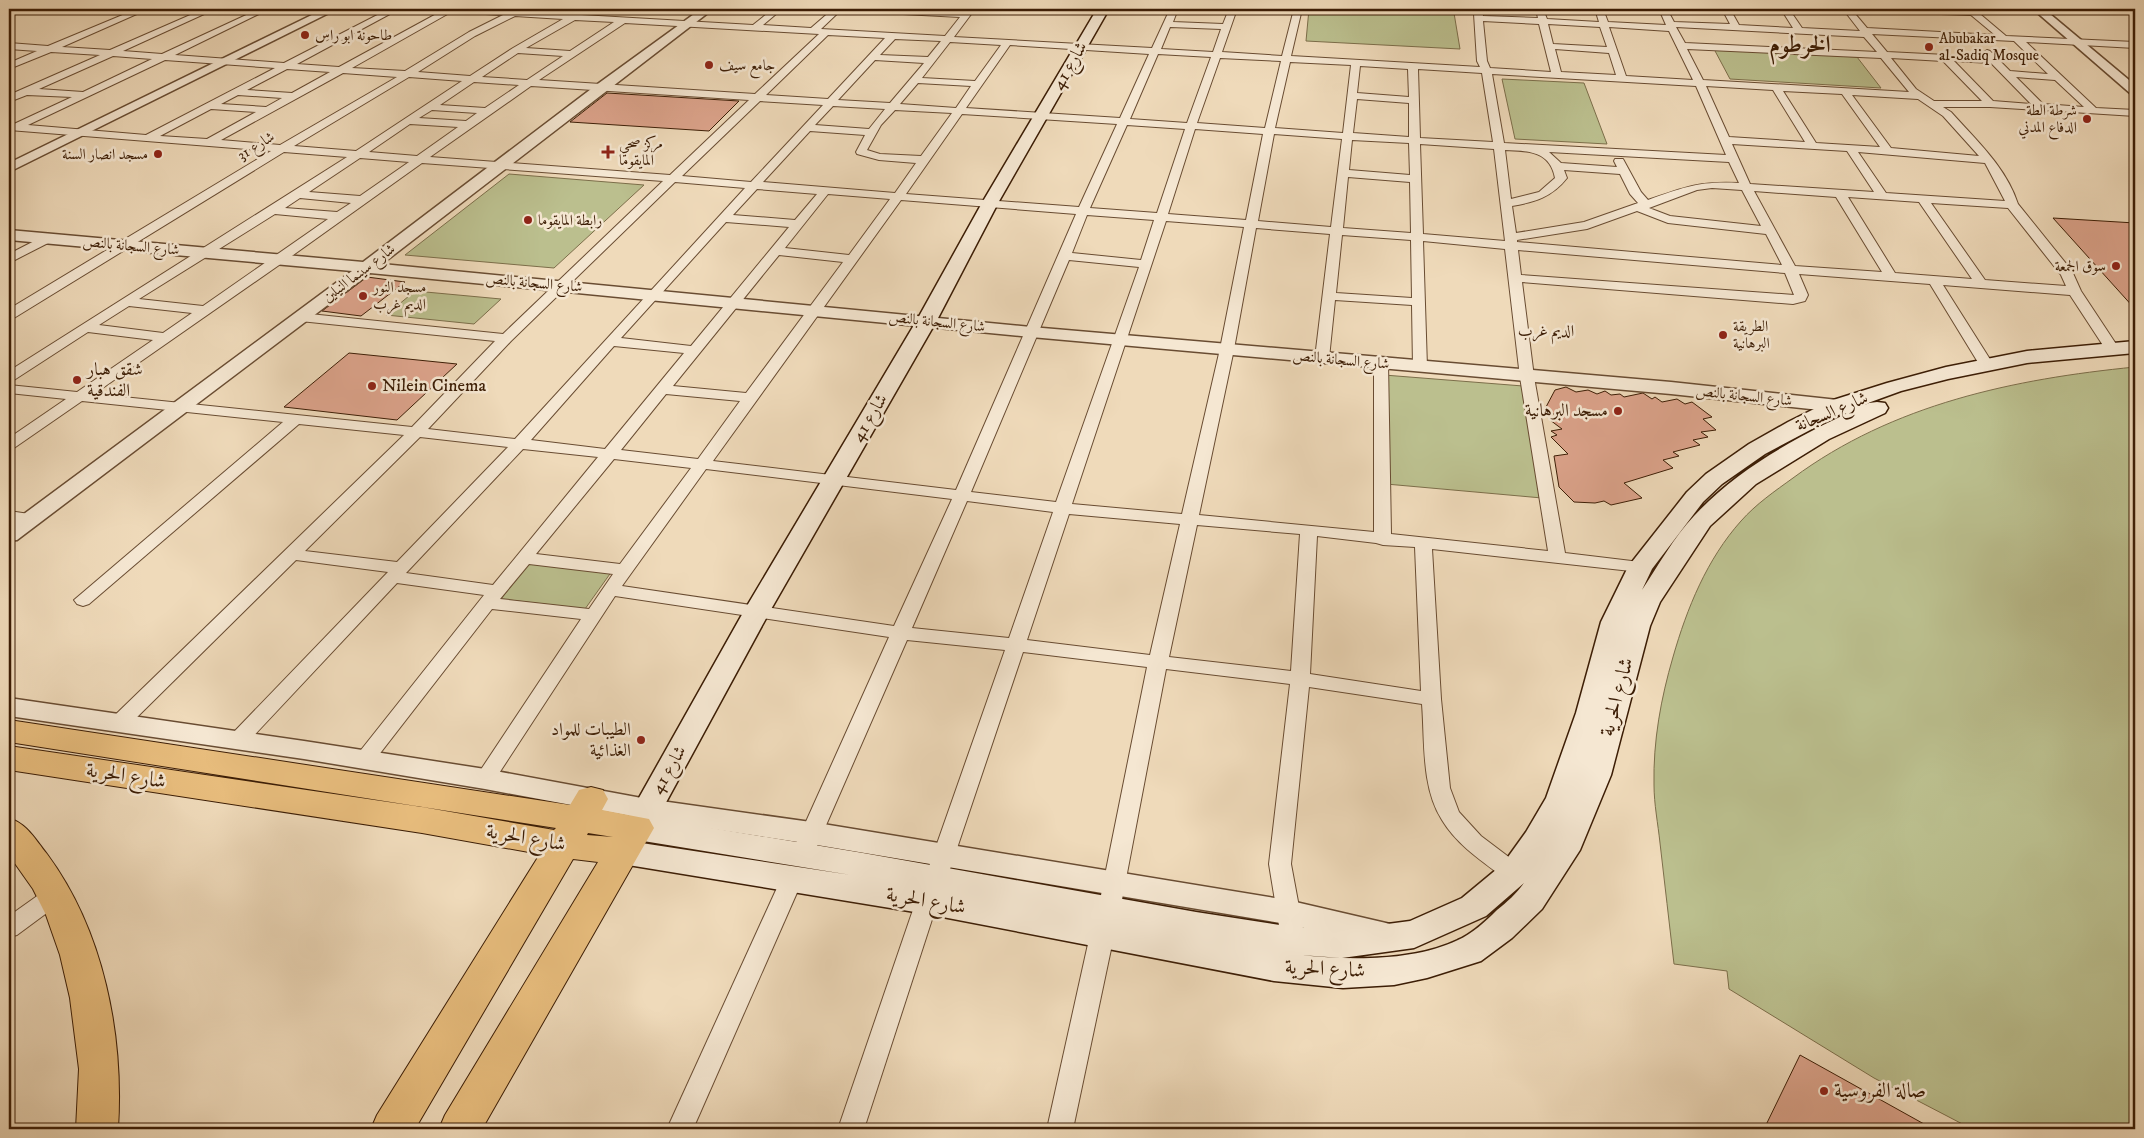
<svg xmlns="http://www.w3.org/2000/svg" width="2144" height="1138" font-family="'IM FELL DW Pica',Amiri,serif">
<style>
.green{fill:#bbbf8e;stroke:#7c6e4a}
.building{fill:#dca38b;stroke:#3c1d05}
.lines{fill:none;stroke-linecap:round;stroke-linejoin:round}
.minor-casing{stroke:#694c32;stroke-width:2}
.tertiary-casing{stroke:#694c32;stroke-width:3}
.secondary-casing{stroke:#3c1d05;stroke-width:3}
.primary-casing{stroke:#3c1d05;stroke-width:2}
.minor{fill:#f5e7d2;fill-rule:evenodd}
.tertiary{fill:#f5e7d2;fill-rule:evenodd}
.secondary{fill:#f5e7d2;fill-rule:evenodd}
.primary{fill:#e8bd7d;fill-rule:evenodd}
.poi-dot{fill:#8f2418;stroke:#f5e7d2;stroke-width:2}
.labels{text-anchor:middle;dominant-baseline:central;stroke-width:5;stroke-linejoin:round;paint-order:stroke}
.far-poi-label{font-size:15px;fill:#3c1d05;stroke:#f5e7d2;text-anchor:start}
.far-street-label{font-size:15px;fill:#3c1d05;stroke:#f5e7d2}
.far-neighbourhood-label{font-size:16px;fill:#3c1d05;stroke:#f5e7d2}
.street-label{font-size:18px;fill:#3c1d05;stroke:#f5e7d2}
.poi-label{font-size:18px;fill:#3c1d05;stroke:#f5e7d2;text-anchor:start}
.near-street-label{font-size:21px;fill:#3c1d05;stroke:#f5e7d2}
.near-poi-label{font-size:21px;fill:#3c1d05;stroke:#f5e7d2;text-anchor:start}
.far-town-label{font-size:24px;font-weight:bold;fill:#3c1d05;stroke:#f5e7d2}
</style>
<rect width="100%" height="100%" fill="#efdaba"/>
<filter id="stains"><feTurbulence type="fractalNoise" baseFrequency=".004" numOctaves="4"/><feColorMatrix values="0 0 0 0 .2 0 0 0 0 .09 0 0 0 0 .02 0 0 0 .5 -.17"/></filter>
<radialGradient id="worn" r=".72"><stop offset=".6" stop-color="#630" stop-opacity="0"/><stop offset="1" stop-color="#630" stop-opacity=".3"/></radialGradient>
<g class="green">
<path d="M 1309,9 L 1359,9 L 1454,13 L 1460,49 L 1306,41 Z"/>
<path d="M 1714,49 L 1857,57 L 1881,88 L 1730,79 Z"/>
<path d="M 1502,79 L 1584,83 L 1607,144 L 1515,139 Z"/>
<path d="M 509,174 L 644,185 L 554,268 L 405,255 Z"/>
<path d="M 415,291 L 501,299 L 474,324 L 386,315 Z"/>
<path d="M 2135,367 L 2135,1129 L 1972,1129 L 1874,1078 L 1729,989 L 1727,971 L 1674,964 C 1669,924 1665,883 1660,843 C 1658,824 1654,804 1654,785 C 1653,741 1661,698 1673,657 C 1687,608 1707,559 1741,521 C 1756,504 1775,491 1793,478 C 1893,404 2014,379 2135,367 Z"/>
<path d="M 1384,375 L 1523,386 L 1542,498 L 1386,484 Z"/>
<path d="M 531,561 L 612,571 L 585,609 L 501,599 Z"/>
</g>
<g class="building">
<path d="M 607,93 L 739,101 L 709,131 L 570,122 Z"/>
<path d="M 2053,218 L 2135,223 L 2135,309 Z"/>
<path d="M 367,277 L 405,282 L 361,316 L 322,311 Z"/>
<path d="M 349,353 L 457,364 L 397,420 L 284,407 Z"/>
<path d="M 1566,387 L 1576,392 L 1588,390 L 1597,394 L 1605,391 L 1611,395 L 1620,394 L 1624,397 L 1643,393 L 1652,399 L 1655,397 L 1662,402 L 1677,399 L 1685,404 L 1692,402 L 1712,417 L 1703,419 L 1716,430 L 1701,432 L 1708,437 L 1693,440 L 1700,445 L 1673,452 L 1679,456 L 1663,460 L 1673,468 L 1624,483 L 1642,498 L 1611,505 L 1604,501 L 1595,503 L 1574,502 L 1559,487 L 1554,456 L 1568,454 L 1551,437 L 1557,435 L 1551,431 L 1562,429 L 1550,420 L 1558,418 L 1546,407 L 1555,390 Z"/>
<path d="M 1800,1055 L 1933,1129 L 1764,1129 Z"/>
</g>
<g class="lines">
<defs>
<g id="minor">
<path d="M 137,9 L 148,9 L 62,47 L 110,50 L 204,9 L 215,9 L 123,51 L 162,54 L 259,9 L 269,9 L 175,55 L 284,63 L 389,9 L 399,9 L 297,64 L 339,67 L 440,12 L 434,9 L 478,9 L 753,25 L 773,9 L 782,9 L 763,25 L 811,28 L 833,9 L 842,9 L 821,29 L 945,36 L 960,17 L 903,14 L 899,11 L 908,9 L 964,12 L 967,9 L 975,9 L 954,37 L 1152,48 L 1170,9 L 1178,9 L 1173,22 L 1223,24 L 1229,9 L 1237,9 L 1222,52 L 1282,56 L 1294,9 L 1302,9 L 1291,56 L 1480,67 L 1477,61 L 1474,14 L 1409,12 L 1405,9 L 1482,9 L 1483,16 L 1538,18 L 1536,10 L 1543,9 L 1547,19 L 1599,22 L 1595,9 L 1603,9 L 1608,22 L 1666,25 L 1659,9 L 1667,9 L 1674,22 L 1730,24 L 1722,9 L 1730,9 L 1739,25 L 1793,28 L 1781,9 L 1789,9 L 1802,28 L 1860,31 L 1843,9 L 1851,9 L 1867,28 L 1995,35 L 1971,15 L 1911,13 L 1907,10 L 1974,9 L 2006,36 L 2135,42 L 2135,48 L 2026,42 L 2096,108 L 2135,110 L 2135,116 L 1990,107 L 1943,107 L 1951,112 C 1976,140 2006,167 2018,204 L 2072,271 L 2081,291 L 2118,347 L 2116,350 L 2106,350 L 2070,295 L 1943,285 L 1993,364 L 1991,367 L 1981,367 L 1979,364 L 1930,284 L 1799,274 L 1808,295 L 1805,301 L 1793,304 L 1522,282 L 1534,377 L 1565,553 L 1640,562 L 1646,563 L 1649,567 L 1646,571 L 1640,572 L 1432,549 L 1441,699 L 1450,788 L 1459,812 L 1481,836 L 1522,867 L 1525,873 L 1522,879 L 1514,882 L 1506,879 C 1483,862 1457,845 1442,820 C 1421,787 1425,741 1422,704 L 1309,687 L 1291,864 L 1307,950 L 1303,957 L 1295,960 L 1287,957 L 1283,950 L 1269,864 L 1290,684 L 1166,669 L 1120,910 L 1117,917 L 1109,919 L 1101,917 L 1098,910 L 1147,667 L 1023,652 L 947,878 L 944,884 L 936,887 L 928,884 L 925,878 L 1005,650 L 907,640 L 813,855 L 810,861 L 802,864 L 794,861 L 791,855 L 889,637 L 615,596 L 492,784 L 485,787 L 478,784 L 475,779 L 478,774 L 581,619 L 492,609 L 371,765 L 364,767 L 357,765 L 354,760 L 357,755 L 484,595 L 397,583 L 245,745 L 238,747 L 231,745 L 228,740 L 231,735 L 388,572 L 296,560 L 126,728 L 119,730 L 112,728 L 109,723 L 112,718 L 404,435 L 299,424 L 89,604 L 83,606 L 77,604 L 74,600 L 283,422 L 82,401 L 14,448 L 9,450 L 9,438 L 66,399 L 9,393 L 9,385 L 77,392 L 153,340 L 88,332 L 14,380 L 9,381 L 9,371 L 347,157 L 284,152 L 14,318 L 9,319 L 9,309 L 271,151 L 9,130 L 9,124 L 14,124 L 72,97 L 27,95 L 9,102 L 9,95 L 100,55 L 51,52 L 9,69 L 9,63 L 37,51 L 9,49 L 9,43 L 48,46 ZM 451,12 L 503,15 L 469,32 L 405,71 L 352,68 ZM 515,16 L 563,19 L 513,48 L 470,76 L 418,72 L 475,36 ZM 575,20 L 614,22 L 570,51 L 526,48 ZM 1483,21 L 1539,24 L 1551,72 L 1490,68 L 1487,61 ZM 625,23 L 819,34 L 755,94 L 539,80 ZM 1548,24 L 1600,27 L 1607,47 L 1553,44 ZM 1170,27 L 1221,29 L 1213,52 L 1161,49 ZM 1609,27 L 1669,31 L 1693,80 L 1626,76 ZM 1676,27 L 1864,37 L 1877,52 L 1685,43 ZM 1872,34 L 2014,41 L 2048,74 L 2010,71 L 1990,51 L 1987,50 L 1982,53 L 1986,57 L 1887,52 ZM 828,35 L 885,38 L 828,99 L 766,95 ZM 895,39 L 941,41 L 928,57 L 880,55 ZM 950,42 L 1001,45 L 975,81 L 922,78 ZM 1010,45 L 1149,54 L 1120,118 L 966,108 ZM 1555,49 L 1609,53 L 1616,75 L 1561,72 ZM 1687,49 L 1881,58 L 1909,92 L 1703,80 ZM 518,53 L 563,56 L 527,80 L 482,77 ZM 1158,54 L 1211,57 L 1187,123 L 1130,119 ZM 113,56 L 152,59 L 83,92 L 39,89 ZM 1220,58 L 1281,61 L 1265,128 L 1197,123 ZM 1891,58 L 1943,61 L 1982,101 L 1934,101 L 1916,89 ZM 165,60 L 275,68 L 146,135 L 28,125 ZM 875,60 L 924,63 L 890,103 L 838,100 ZM 1954,61 L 1991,63 L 2031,104 L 1993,101 ZM 1290,62 L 1351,65 L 1343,133 L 1275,128 ZM 1360,66 L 1408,69 L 1409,97 L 1357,93 ZM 287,69 L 330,72 L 292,93 L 247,90 ZM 1418,69 L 1482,73 L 1493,142 L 1420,138 ZM 343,73 L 397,77 L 280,145 L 221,140 ZM 1492,74 L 1696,86 L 1726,155 L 1504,143 ZM 409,77 L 462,81 L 356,151 L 294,146 ZM 2016,77 L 2055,80 L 2084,107 L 2043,104 ZM 474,82 L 519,85 L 485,108 L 440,105 ZM 918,83 L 971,86 L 956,108 L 900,104 ZM 531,86 L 749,100 L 670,175 L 430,157 ZM 1706,86 L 1773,90 L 1805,142 L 1729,137 ZM 1783,91 L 1842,94 L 1880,147 L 1816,143 ZM 238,95 L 282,98 L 266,107 L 221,104 ZM 1852,95 L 1918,99 L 1943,116 L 1979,156 L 1891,148 ZM 1357,99 L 1409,103 L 1409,137 L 1353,133 ZM 760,101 L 823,105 L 751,182 L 682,176 ZM 833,106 L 885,109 L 869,129 L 815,125 ZM 211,109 L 256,112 L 207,139 L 160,136 ZM 432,110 L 477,113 L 466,121 L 419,118 ZM 895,110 L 952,113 L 921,156 L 880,154 L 867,150 L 881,125 ZM 962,114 L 1117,124 L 1079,207 L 906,194 ZM 410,124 L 458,127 L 417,156 L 369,152 ZM 1127,125 L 1185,129 L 1157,213 L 1090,208 ZM 1195,129 L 1263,134 L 1246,220 L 1168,214 ZM 810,131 L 865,135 L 856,152 L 857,154 L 879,160 L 916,163 L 895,193 L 763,182 ZM 1274,134 L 1342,139 L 1331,227 L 1258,221 ZM 1352,140 L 1409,143 L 1410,175 L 1349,170 ZM 1420,144 L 1494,149 L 1505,241 L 1423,234 ZM 1732,144 L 1847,151 L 1874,192 L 1750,184 ZM 1505,150 C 1527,151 1550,150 1555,178 L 1539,192 L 1511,199 ZM 1549,152 L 1729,162 L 1739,183 C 1699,181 1685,187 1648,200 L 1641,192 L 1623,159 L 1615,159 L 1614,161 L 1617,167 L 1561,163 ZM 1858,152 L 1985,163 L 2005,201 L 1886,193 ZM 360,158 L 409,162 L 360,196 L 309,192 ZM 422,163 L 663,181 L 503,334 L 300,313 L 295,314 L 293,317 L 300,321 L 495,341 L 412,427 L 94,394 L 282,263 ZM 1564,170 L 1620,174 L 1630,194 L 1638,203 L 1584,222 L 1516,233 L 1512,206 C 1535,202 1552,197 1567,178 ZM 1348,177 L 1410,182 L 1411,233 L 1343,228 ZM 675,182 L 745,188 L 515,439 L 428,429 L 511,341 ZM 1712,188 L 1742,190 L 1761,226 L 1670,216 L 1649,208 L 1697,190 ZM 757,189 L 817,194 L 795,220 L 733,215 ZM 1754,191 L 1836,197 L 1882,272 L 1795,266 ZM 828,194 L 890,199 L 849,255 L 785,248 ZM 1848,197 L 1919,202 L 1972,279 L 1895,273 ZM 300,198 L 351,203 L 337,212 L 285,208 ZM 901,200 L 1076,214 L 956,490 L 713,461 ZM 1931,203 L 2008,208 L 2061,275 L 2066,286 L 1985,280 ZM 1637,211 L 1668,223 L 1766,234 L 1782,265 L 1517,242 L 1517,240 L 1587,229 ZM 275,214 L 328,219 L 203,306 L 139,299 ZM 1087,215 L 1154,220 L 1141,260 L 1072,253 ZM 1166,221 L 1244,227 L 1220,349 L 1182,514 L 1072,504 ZM 726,222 L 789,227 L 691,346 L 621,338 ZM 1256,228 L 1330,234 L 1315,358 L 1317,361 L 1327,361 L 1329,358 L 1335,300 L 1412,305 L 1413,367 L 1415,370 L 1425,370 L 1427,367 L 1423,241 L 1505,249 L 1520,377 L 1548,551 L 1391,534 L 1388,363 L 1386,360 L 1376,360 L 1374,363 L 1374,532 L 1199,515 L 1234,349 ZM 1342,235 L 1411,240 L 1412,298 L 1336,293 ZM 1518,250 L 1785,273 L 1794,295 L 1521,275 ZM 779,255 L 843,262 L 746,393 L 673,386 ZM 1069,260 L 1139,267 L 1056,502 L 971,492 ZM 129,306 L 192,313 L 163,333 L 99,325 ZM 614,346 L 684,353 L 605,449 L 531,440 ZM 666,394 L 740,401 L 698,459 L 621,450 ZM 420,437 L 508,447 L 397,562 L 305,551 ZM 523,449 L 598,457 L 493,585 L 406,573 ZM 614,459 L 691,468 L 620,564 L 536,554 ZM 706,469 L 952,499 L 894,626 L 622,586 ZM 967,501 L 1053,512 L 1009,638 L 912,628 ZM 1069,514 L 1180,524 L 1150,655 L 1027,640 ZM 1197,525 L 1300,534 L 1291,671 L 1169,657 ZM 1317,536 L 1376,543 L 1383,545 L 1415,547 L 1421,691 L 1310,674 ZM 529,564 L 613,574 L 589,609 L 500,599 Z"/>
<path d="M 46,235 L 50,236 L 52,239 L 50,242 L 9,263 L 9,254 Z"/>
<path d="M 9,511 L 36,515 L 38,519 L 36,523 L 30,524 L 9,521 Z"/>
<path d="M 792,870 L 800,873 L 803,879 L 693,1129 L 667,1129 L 781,879 L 784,873 Z"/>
<path d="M 55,886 L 63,889 L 66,895 L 63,901 L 17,935 L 9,937 L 9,916 L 47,889 Z"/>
<path d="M 927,892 L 935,895 L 938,901 L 864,1129 L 838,1129 L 916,901 L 919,895 Z"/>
<path d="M 1102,925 L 1110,928 L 1114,935 L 1073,1129 L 1047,1129 L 1090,935 L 1094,928 Z"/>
</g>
<g id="tertiary">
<path d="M 324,9 L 337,9 L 9,172 L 9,163 Z"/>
<path d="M 701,9 L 713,9 L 382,264 L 1031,327 L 1671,382 L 1838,400 L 1873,408 L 1876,412 L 1873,416 L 1866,418 L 1838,412 L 1671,394 L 1031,337 L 370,273 L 17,540 L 9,541 L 9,525 L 352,271 L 9,240 L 9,230 L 363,262 L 599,83 Z"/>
<path d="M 2033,9 L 2044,9 L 2135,85 L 2135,95 L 2131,94 Z"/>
<path d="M 9,698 L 304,741 L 485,769 L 647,799 L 811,822 L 1287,900 L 1386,923 L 1397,926 L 1401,935 L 1397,944 L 1386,947 L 1287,924 L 811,844 L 647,819 L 485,789 L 304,759 L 9,716 Z"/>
</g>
<path id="secondary" d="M 1097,9 L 1109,9 L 998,203 L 937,320 L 770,611 L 657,819 L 863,853 L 1196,912 L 1293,927 L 1342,930 L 1410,921 L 1462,898 L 1503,864 L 1526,832 L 1546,798 L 1576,713 L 1601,622 L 1628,567 L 1687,492 L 1706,474 L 1749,444 L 1788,422 L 1830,401 L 1887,383 L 1946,367 L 2027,351 L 2135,341 L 2135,353 L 2027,363 L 1948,379 L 1901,391 L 1846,411 L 1765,454 L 1722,484 L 1703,502 L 1652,569 L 1642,590 C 1658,566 1674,537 1694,516 C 1742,464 1807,432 1869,403 L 1877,402 L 1885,403 L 1888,408 L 1885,413 L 1829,439 L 1756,484 L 1710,526 L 1660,602 L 1650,626 L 1611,775 L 1580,850 L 1542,909 L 1512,938 L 1481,961 L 1427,978 L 1394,985 L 1343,988 L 1274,981 L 927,914 L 622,864 L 611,861 L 606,852 L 611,843 L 622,840 L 851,875 L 637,840 L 626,836 L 622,828 L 744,611 L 917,320 L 982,203 ZM 1524,883 C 1516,894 1507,902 1497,910 C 1486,921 1472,934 1458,940 C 1412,962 1348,960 1300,955 L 1342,958 L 1414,948 L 1486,916 Z"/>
<g id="primary">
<path d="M 9,720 L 570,805 L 579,790 L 591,787 L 603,790 L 608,799 L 602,810 L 649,819 L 654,828 L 482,1129 L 439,1129 L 445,1115 L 598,862 L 573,859 L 415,1129 L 371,1129 L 377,1115 L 540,854 L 422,833 L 9,770 L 9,746 L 422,807 L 554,830 L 556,828 L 9,742 ZM 588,833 L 613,837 L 587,835 Z"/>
<path d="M 9,818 C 27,824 35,839 47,854 C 104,931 124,1035 118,1129 L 76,1129 L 79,1069 L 70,998 L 60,955 L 46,915 L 33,889 L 9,855 Z"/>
</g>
</defs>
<use href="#minor" class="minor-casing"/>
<use href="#tertiary" class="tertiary-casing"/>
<use href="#secondary" class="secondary-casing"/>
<use href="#primary" class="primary-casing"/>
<use href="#minor" class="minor"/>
<use href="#tertiary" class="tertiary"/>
<use href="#secondary" class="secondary"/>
<use href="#primary" class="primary"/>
</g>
<g class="poi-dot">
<circle cx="305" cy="35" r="5"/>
<circle cx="1929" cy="47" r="5"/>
<circle cx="709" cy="65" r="5"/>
<circle cx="2087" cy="119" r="5"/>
<path d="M605.5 144.5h5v5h5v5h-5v5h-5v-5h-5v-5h5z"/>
<circle cx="158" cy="154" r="5"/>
<circle cx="528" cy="220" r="5"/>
<circle cx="2116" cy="266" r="5"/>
<circle cx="363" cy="296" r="5"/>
<circle cx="1723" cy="335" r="5"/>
<circle cx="77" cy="380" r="5"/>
<circle cx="372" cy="386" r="5"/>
<circle cx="1618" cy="411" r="5"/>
<circle cx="641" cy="740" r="5"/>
<circle cx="1824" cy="1091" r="5"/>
</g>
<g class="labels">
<g class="far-poi-label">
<text x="315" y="35">طاحونة ابو راس</text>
<text x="1939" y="38">Abubakar<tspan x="1939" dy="17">al-Sadiq Mosque</tspan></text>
<text x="719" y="65">جامع سيف</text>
<text x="2077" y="110" text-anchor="end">شرطة الطة<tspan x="2077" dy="17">الدفاع المدني</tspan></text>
<text x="619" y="143">مركز صحي<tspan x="619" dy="17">المايقوما</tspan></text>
<text x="148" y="154" text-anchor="end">مسجد انصار السنة</text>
<text x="538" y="220">رابطة المايقوما</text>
<text x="2106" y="266" text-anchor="end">سوق الجمعة</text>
<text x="373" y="287">مسجد النور<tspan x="373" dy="17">الديم غرب</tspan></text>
<text x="1733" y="326">الطريقة<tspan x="1733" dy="17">البرهانية</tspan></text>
</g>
<g class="far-street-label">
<text transform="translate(256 146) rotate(-32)">شارع 31</text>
<text transform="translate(131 246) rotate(5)">شارع السجانة بالنص</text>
<text transform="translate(359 273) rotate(-37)">شارع سينما النيلين</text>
<text transform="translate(534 283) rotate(5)">شارع السجانة بالنص</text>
<text transform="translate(937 322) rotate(6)">شارع السجانة بالنص</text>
<text transform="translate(1341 360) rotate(5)">شارع السجانة بالنص</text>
<text transform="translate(1744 396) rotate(6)">شارع السجانة بالنص</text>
</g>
<g class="far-neighbourhood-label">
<text x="1546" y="331">الديم غرب</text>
</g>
<g class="street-label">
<text transform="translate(1070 66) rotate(-60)">شارع 41</text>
<text transform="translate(1832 412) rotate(-23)">شارع السجانة</text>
<text transform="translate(870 418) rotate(-59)">شارع 41</text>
<text transform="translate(669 770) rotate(-60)">شارع 41</text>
</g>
<g class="poi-label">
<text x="87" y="370">شقق هبار<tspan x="87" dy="21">الفندقية</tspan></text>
<text x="382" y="386">Nilein Cinema</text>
<text x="1608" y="411" text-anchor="end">مسجد البرهانية</text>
<text x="631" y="730" text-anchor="end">الطيبات للمواد<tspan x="631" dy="21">الغذائية</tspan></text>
</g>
<g class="near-street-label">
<text transform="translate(1617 697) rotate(-75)">شارع الحرية</text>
<text transform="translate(126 776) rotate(9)">شارع الحرية</text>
<text transform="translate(526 838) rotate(10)">شارع الحرية</text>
<text transform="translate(926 901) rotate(10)">شارع الحرية</text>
<text transform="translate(1325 969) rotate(3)">شارع الحرية</text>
</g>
<g class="near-poi-label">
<text x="1834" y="1091">صالة الفروسية</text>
</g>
<g class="far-town-label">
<text x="1800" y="45">الخرطوم</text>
</g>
</g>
<rect width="2144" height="1138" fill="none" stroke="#efdaba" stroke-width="30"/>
<rect x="10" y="10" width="2124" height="1118" fill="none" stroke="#3c1d05" stroke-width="2.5"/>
<rect x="15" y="15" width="2114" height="1108" fill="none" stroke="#3c1d05"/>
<rect width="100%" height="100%" filter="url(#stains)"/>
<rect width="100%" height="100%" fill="url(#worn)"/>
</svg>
